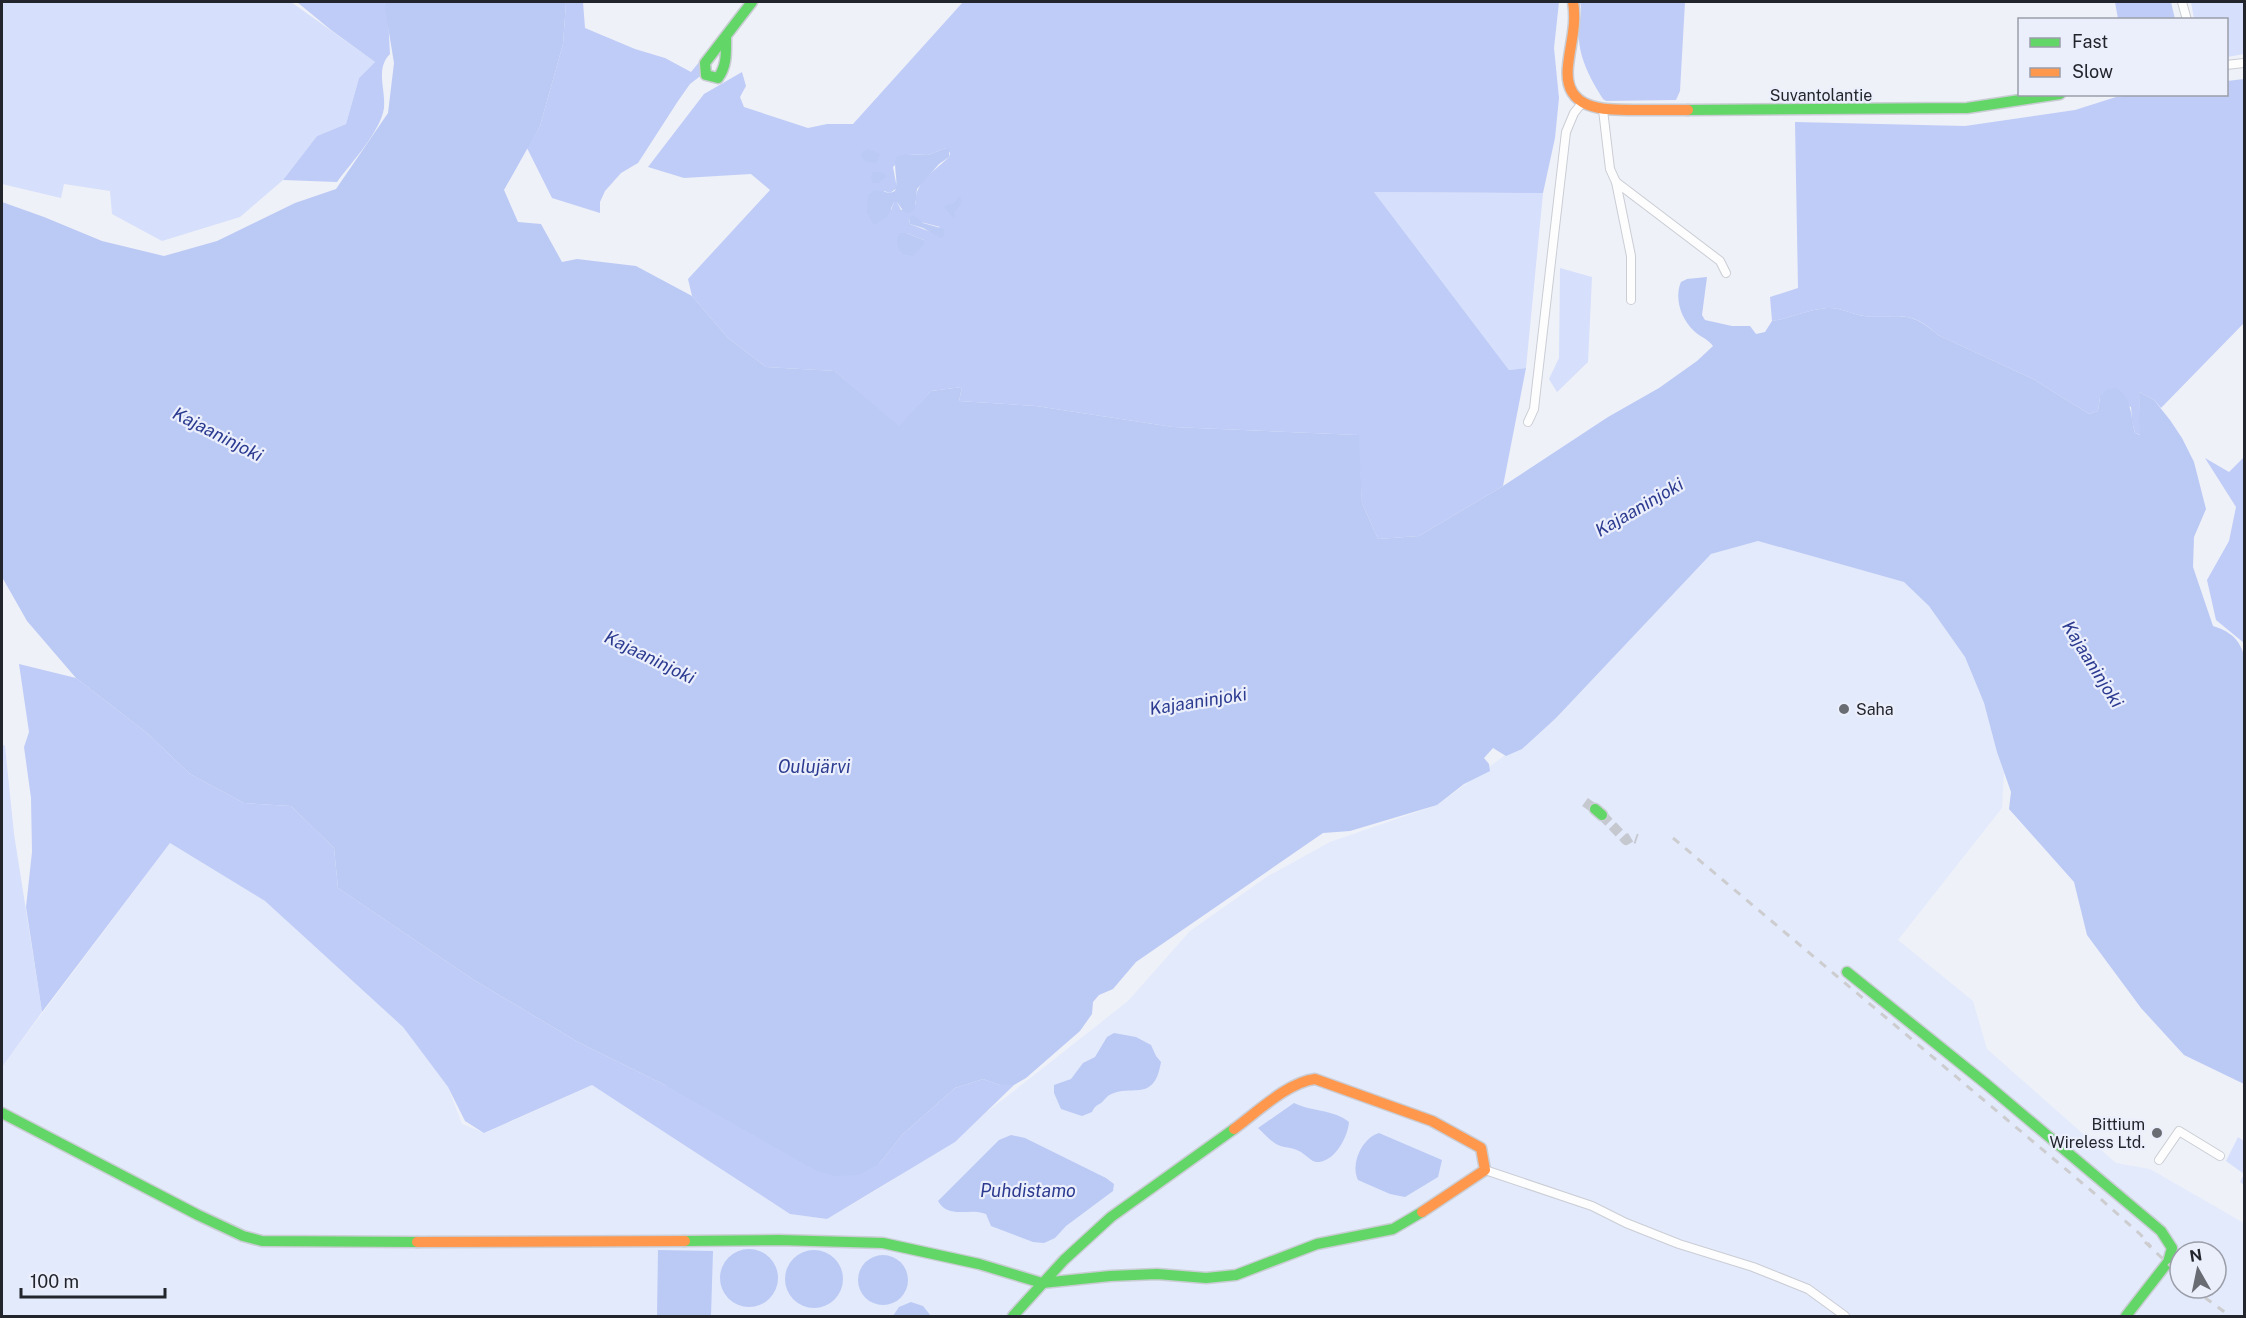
<svg xmlns="http://www.w3.org/2000/svg" width="2246" height="1318" font-family="'Public Sans',sans-serif">
<style>
.built{fill:#e3eafc;fill-rule:evenodd}
.green{fill:#d6dffb}
.forest{fill:#bfccf7;fill-rule:evenodd}
.water{fill:#bbc9f5}
.lines{fill:none;stroke-linecap:round;stroke-linejoin:round}
.secondary-tunnel{stroke:#c6c8cf;stroke-width:10;stroke-dasharray:10 5;stroke-linecap:butt}
.street-casing{stroke:#cacdd4;stroke-width:10}
.fast-casing{stroke:#cacdd4;stroke-width:13}
.slow-casing{stroke:#cacdd4;stroke-width:13}
.street{stroke:#fdfdfe;stroke-width:8}
.fast{stroke:#63d668;stroke-width:10}
.slow{stroke:#ff974d;stroke-width:10}
.rail{stroke:#cdcdcf;stroke-width:3;stroke-dasharray:8 8;stroke-linecap:butt}
.poi-dot{fill:#6a6c73;stroke:#ebeffc;stroke-width:2}
.labels{text-anchor:middle;dominant-baseline:central;stroke-width:4.5;stroke-linejoin:round;paint-order:stroke}
.street-label{font-size:16px;fill:#23252c;stroke:#ebeffc}
.poi-label{font-size:16px;fill:#23252c;stroke:#ebeffc;text-anchor:start}
.water-label{font-size:18px;font-style:italic;fill:#2c3b90;stroke:#ebeffc}
</style>
<rect width="100%" height="100%" fill="#eff1f8"/>
<path class="built" d="M 1758,541 L 1905,582 L 1929,606 L 1965,657 L 1984,704 L 2004,773 L 2002,808 L 1898,940 L 1973,1001 L 1987,1049 L 2116,1163 L 2150,1169 L 2244,1223 L 2244,1316 L 2,1316 L 2,1067 L 170,843 L 265,901 L 403,1027 L 448,1087 L 462,1124 L 485,1133 L 592,1085 L 790,1214 L 827,1219 L 888,1183 L 942,1146 L 1010,1094 L 1128,1001 L 1190,931 L 1268,876 L 1330,842 L 1437,805 L 1556,718 L 1711,554 ZM 2180,1252 L 2216,1252 L 2216,1288 L 2180,1288 Z"/>
<g class="green">
<path d="M 2,2 L 291,2 L 375,62 L 359,78 L 346,124 L 317,136 L 283,180 L 240,217 L 162,241 L 112,214 L 110,191 L 64,184 L 61,198 L 2,184 Z"/>
<path d="M 2191,2 L 2244,2 L 2244,54 L 2227,57 L 2226,20 L 2194,19 Z"/>
<path d="M 1374,192 L 1543,193 L 1526,368 L 1509,370 Z"/>
<path d="M 1560,268 L 1592,277 L 1588,362 L 1557,392 L 1549,379 L 1559,358 Z"/>
<path d="M 2,744 L 5,746 L 14,834 L 42,1012 L 2,1067 Z"/>
<path d="M 2238,1137 L 2244,1141 L 2244,1185 L 2240,1182 L 2244,1174 L 2226,1161 Z"/>
</g>
<g class="forest">
<path d="M 297,2 L 384,2 L 388,16 L 390,54 C 375,69 386,89 384,108 C 381,131 351,163 337,182 L 283,180 L 317,136 L 346,124 L 359,78 L 375,62 L 331,30 Z"/>
<path d="M 566,2 L 583,2 L 585,28 L 635,49 L 665,58 L 691,72 L 705,55 L 703,74 L 690,84 L 678,101 L 638,163 L 621,173 L 605,191 L 600,202 L 600,213 L 552,198 L 527,148 L 540,126 L 563,44 Z"/>
<path d="M 963,2 L 1559,2 L 1554,48 L 1559,98 L 1555,138 L 1543,193 L 1374,192 L 1509,370 L 1526,368 L 1503,486 L 1419,536 L 1378,539 L 1362,503 L 1358,435 L 1173,427 L 1036,406 L 959,401 L 962,387 L 931,391 L 899,427 L 835,371 L 766,367 L 728,338 L 692,296 L 688,279 L 770,190 L 751,174 L 684,178 L 648,167 L 704,94 L 742,72 L 746,86 L 740,97 L 744,107 L 808,128 L 827,124 L 853,124 ZM 946,148 L 950,153 L 949,157 C 936,170 913,183 916,204 L 901,210 L 897,202 L 894,202 L 891,210 L 884,191 L 890,193 L 897,188 L 893,167 L 906,154 L 928,155 ZM 909,219 L 940,227 L 931,232 L 910,224 ZM 906,233 L 924,240 L 901,254 L 897,236 Z"/>
<path d="M 1580,2 L 1685,2 L 1680,91 L 1676,100 L 1606,101 L 1603,99 C 1591,80 1577,55 1579,31 C 1579,21 1583,12 1580,2 Z"/>
<path d="M 2115,2 L 2171,2 L 2175,19 L 2118,19 Z"/>
<path d="M 2244,79 L 2244,323 L 2161,408 L 2154,400 L 2139,392 L 2141,435 L 2135,433 L 2132,421 L 2131,407 L 2100,397 L 2098,411 L 2089,414 L 2033,379 L 1938,335 C 1907,307 1899,320 1864,316 C 1852,314 1839,307 1827,308 C 1807,310 1791,318 1772,321 L 1770,297 L 1798,288 L 1795,122 L 1965,126 L 2075,110 L 2116,97 L 2133,95 L 2226,94 L 2227,81 Z"/>
<path d="M 2244,457 L 2244,643 L 2216,620 L 2207,580 L 2229,541 L 2236,507 L 2205,458 L 2229,472 Z"/>
<path d="M 19,664 L 76,678 L 147,733 L 190,774 L 244,803 L 291,806 L 334,848 L 338,888 L 474,980 L 578,1042 L 665,1085 L 879,1164 L 903,1134 L 955,1088 L 983,1079 L 1000,1085 L 1014,1085 L 955,1142 L 827,1219 L 790,1214 L 592,1085 L 484,1133 L 465,1121 L 448,1087 L 403,1027 L 265,901 L 170,843 L 42,1012 L 26,907 L 32,852 L 31,798 L 24,747 L 29,732 Z"/>
</g>
<g class="water">
<path d="M 384,2 L 566,2 L 563,44 L 540,126 L 504,190 L 518,222 L 541,224 L 562,262 L 577,259 L 636,266 L 692,296 L 728,338 L 766,367 L 835,371 L 899,426 L 931,391 L 962,387 L 959,401 L 1036,406 L 1173,427 L 1359,435 L 1362,503 L 1378,539 L 1419,536 L 1503,486 L 1608,417 L 1659,388 L 1697,361 L 1713,346 C 1707,338 1700,337 1694,331 C 1681,319 1674,298 1681,282 L 1687,279 L 1707,277 L 1702,315 L 1705,320 L 1732,326 L 1750,326 L 1756,334 L 1765,332 L 1772,321 C 1791,318 1807,310 1827,308 C 1839,307 1852,314 1864,316 C 1899,320 1906,307 1938,335 L 2033,379 L 2089,414 L 2098,411 L 2100,397 L 2107,389 L 2117,388 C 2133,401 2130,415 2135,433 L 2140,435 L 2139,392 L 2154,400 L 2170,420 L 2182,438 L 2194,462 L 2206,509 L 2194,537 L 2193,567 L 2213,626 C 2229,631 2239,638 2244,655 L 2244,1084 L 2184,1055 L 2141,1008 L 2087,935 L 2074,882 L 2009,809 L 2011,792 L 1997,752 L 1984,703 L 1965,657 L 1929,606 L 1904,582 L 1758,541 L 1711,554 L 1556,718 L 1522,749 L 1506,756 L 1493,748 L 1484,758 L 1489,764 L 1490,771 L 1464,784 L 1437,805 L 1350,831 L 1323,833 L 1136,962 L 1113,989 L 1099,995 L 1093,1002 L 1092,1014 L 1080,1031 L 1026,1078 L 1014,1085 L 1000,1085 L 983,1079 L 955,1088 L 903,1134 L 879,1164 L 858,1175 L 835,1176 L 817,1171 L 665,1085 L 578,1042 L 474,980 L 338,888 L 334,848 L 291,806 L 244,803 L 190,774 L 147,733 L 76,678 L 27,621 L 2,577 L 2,202 L 44,217 L 102,241 L 164,256 L 217,241 L 295,203 L 336,189 L 388,113 L 394,63 Z"/>
<path d="M 946,148 L 949,150 L 949,157 L 939,164 L 917,189 L 915,209 L 910,213 L 904,212 L 897,202 L 894,202 L 887,217 L 874,225 L 867,213 L 868,195 L 875,190 L 890,193 L 895,191 C 899,180 893,170 896,157 L 906,154 L 928,155 Z"/>
<path d="M 868,149 L 880,154 L 877,163 L 865,162 L 861,155 L 863,151 Z"/>
<path d="M 873,172 L 882,172 L 887,176 L 879,183 L 873,183 L 871,178 Z"/>
<path d="M 960,196 L 962,203 L 955,211 L 954,218 L 944,208 L 946,205 L 954,203 Z"/>
<path d="M 913,215 L 923,223 L 944,229 L 944,236 L 941,238 L 923,228 L 910,224 L 909,218 Z"/>
<path d="M 900,233 L 906,233 L 924,240 L 924,245 L 913,256 L 901,254 L 897,244 L 897,236 Z"/>
<path d="M 1114,1033 L 1136,1037 L 1151,1045 L 1156,1056 L 1161,1062 C 1154,1105 1130,1082 1108,1096 C 1105,1098 1104,1101 1101,1103 C 1096,1106 1095,1106 1092,1112 L 1082,1116 L 1061,1109 L 1054,1093 L 1054,1085 L 1071,1079 L 1083,1063 L 1095,1057 L 1107,1037 Z"/>
<path d="M 1294,1103 C 1312,1112 1333,1109 1349,1122 C 1348,1136 1336,1160 1319,1162 C 1311,1163 1306,1154 1299,1151 C 1292,1147 1283,1148 1276,1144 C 1269,1140 1264,1133 1258,1128 Z"/>
<path d="M 1379,1133 L 1442,1160 L 1438,1177 L 1405,1197 L 1390,1194 L 1358,1180 C 1350,1164 1362,1138 1379,1133 Z"/>
<path d="M 1011,1135 L 1025,1138 L 1106,1178 L 1114,1184 L 1113,1191 L 1066,1226 L 1055,1238 L 1044,1243 L 1033,1242 L 991,1226 L 986,1214 C 969,1207 949,1220 938,1201 L 999,1140 Z"/>
<circle cx="749" cy="1278" r="29"/>
<path d="M 658,1250 L 713,1251 L 711,1316 L 736,1316 L 657,1316 Z"/>
<circle cx="814" cy="1279" r="29"/>
<circle cx="883" cy="1280" r="25"/>
<path d="M 911,1302 L 923,1306 L 931,1316 L 893,1316 L 899,1307 Z"/>
</g>
<g class="lines">
<g class="secondary-tunnel">
<path d="M 1585,802 L 1595,809"/>
<path d="M 1602,815 L 1626,840 L 1631,837 L 1637,839"/>
</g>
<defs>
<g id="street">
<path d="M 2182,2 L 2187,20"/>
<path d="M 2226,65 L 2244,63"/>
<path d="M 1603,110 L 1610,169 L 1616,182 L 1720,261 L 1726,273"/>
<path d="M 1616,182 L 1631,256 L 1631,300"/>
<path d="M 1528,422 L 1534,409 L 1536,391 L 1566,132 L 1574,113 L 1582,103"/>
<path d="M 2159,1160 L 2179,1131 L 2220,1156"/>
<path d="M 1485,1170 L 1592,1206 L 1626,1223 L 1679,1244 L 1753,1267 L 1808,1289 L 1845,1316"/>
</g>
<g id="fast">
<path d="M 726,38 C 726,53 727,66 718,78 L 706,75 L 705,63 L 752,2"/>
<path d="M 1688,110 L 1967,108 L 2060,94"/>
<path d="M 1595,809 L 1602,815"/>
<path d="M 1847,972 L 1985,1083 L 2161,1231 L 2172,1248 L 2168,1262 L 2126,1316"/>
<path d="M 2,1113 L 198,1215 L 243,1236 L 262,1241 L 417,1242"/>
<path d="M 685,1241 L 779,1240 L 883,1243 L 979,1264 L 1042,1283 L 1110,1276 L 1157,1274 L 1206,1278 L 1236,1275 L 1317,1244 L 1393,1229 L 1422,1212"/>
<path d="M 1013,1316 L 1064,1260 L 1111,1217 L 1234,1129"/>
</g>
<g id="slow">
<path d="M 1573,2 C 1577,25 1570,44 1568,66 C 1563,111 1604,110 1637,110 C 1654,110 1671,110 1688,110"/>
<path d="M 1234,1129 C 1256,1113 1288,1082 1315,1079 L 1432,1121 L 1481,1148 L 1485,1170 L 1422,1212"/>
<path d="M 417,1242 L 685,1241"/>
</g>
</defs>
<use href="#street" class="street-casing"/>
<use href="#fast" class="fast-casing"/>
<use href="#slow" class="slow-casing"/>
<use href="#street" class="street"/>
<use href="#fast" class="fast"/>
<use href="#slow" class="slow"/>
<g class="rail">
<path d="M 1673,838 L 2094,1193 L 2141,1235 L 2151,1247"/>
<path d="M 2145,1242 L 2180,1275"/>
<path d="M 2192,1288 L 2230,1316"/>
</g>
</g>
<g class="poi-dot">
<circle cx="1844" cy="709" r="6"/>
<circle cx="2157" cy="1133" r="6"/>
</g>
<g class="labels">
<g class="street-label">
<text x="1821" y="95">Suvantolantie</text>
</g>
<g class="poi-label">
<text x="1856" y="709">Saha</text>
<text x="2145" y="1124" text-anchor="end">Bittium<tspan x="2145" dy="18">Wireless Ltd.</tspan></text>
</g>
<g class="water-label">
<text transform="translate(218 434) rotate(27)">Kajaaninjoki</text>
<text transform="translate(1639 507) rotate(-30)">Kajaaninjoki</text>
<text transform="translate(650 657) rotate(26)">Kajaaninjoki</text>
<text transform="translate(2093 664) rotate(58)">Kajaaninjoki</text>
<text transform="translate(1198 701) rotate(-9)">Kajaaninjoki</text>
<text x="814" y="766">Oulujärvi</text>
<text x="1028" y="1190">Puhdistamo</text>
</g>
</g>
<rect width="2246" height="1318" fill="none" stroke="#23252c" stroke-width="6"/>
<rect x="2018" y="18" width="210" height="78" fill="#ebeffc" stroke="#9b9ea9" stroke-width="1.5"/>
<rect x="2030" y="38" width="30" height="9" fill="#63d668" stroke="#9b9ea9" stroke-width="1.5"/>
<text x="2072" y="48" font-size="18" fill="#23252c">Fast</text>
<rect x="2030" y="68" width="30" height="9" fill="#ff974d" stroke="#9b9ea9" stroke-width="1.5"/>
<text x="2072" y="78" font-size="18" fill="#23252c">Slow</text>
<g transform="translate(2198 1270) rotate(351)"><circle r="28" fill="#ebeffc" stroke="#9b9ea9" stroke-width="1.5"/>
<path d="M0-4.5L10 22L0 15L-10 22Z" fill="#6a6c73"/>
<text y="-9" font-size="16" font-weight="bold" text-anchor="middle" fill="#23252c">N</text>
</g>
<path d="M21 1288v9h144v-9" fill="none" stroke="#23252c" stroke-width="3"/>
<text x="30" y="1288" font-size="18" fill="#23252c" stroke="#ebeffc" stroke-width="4.5" paint-order="stroke">100 m</text>
</svg>
